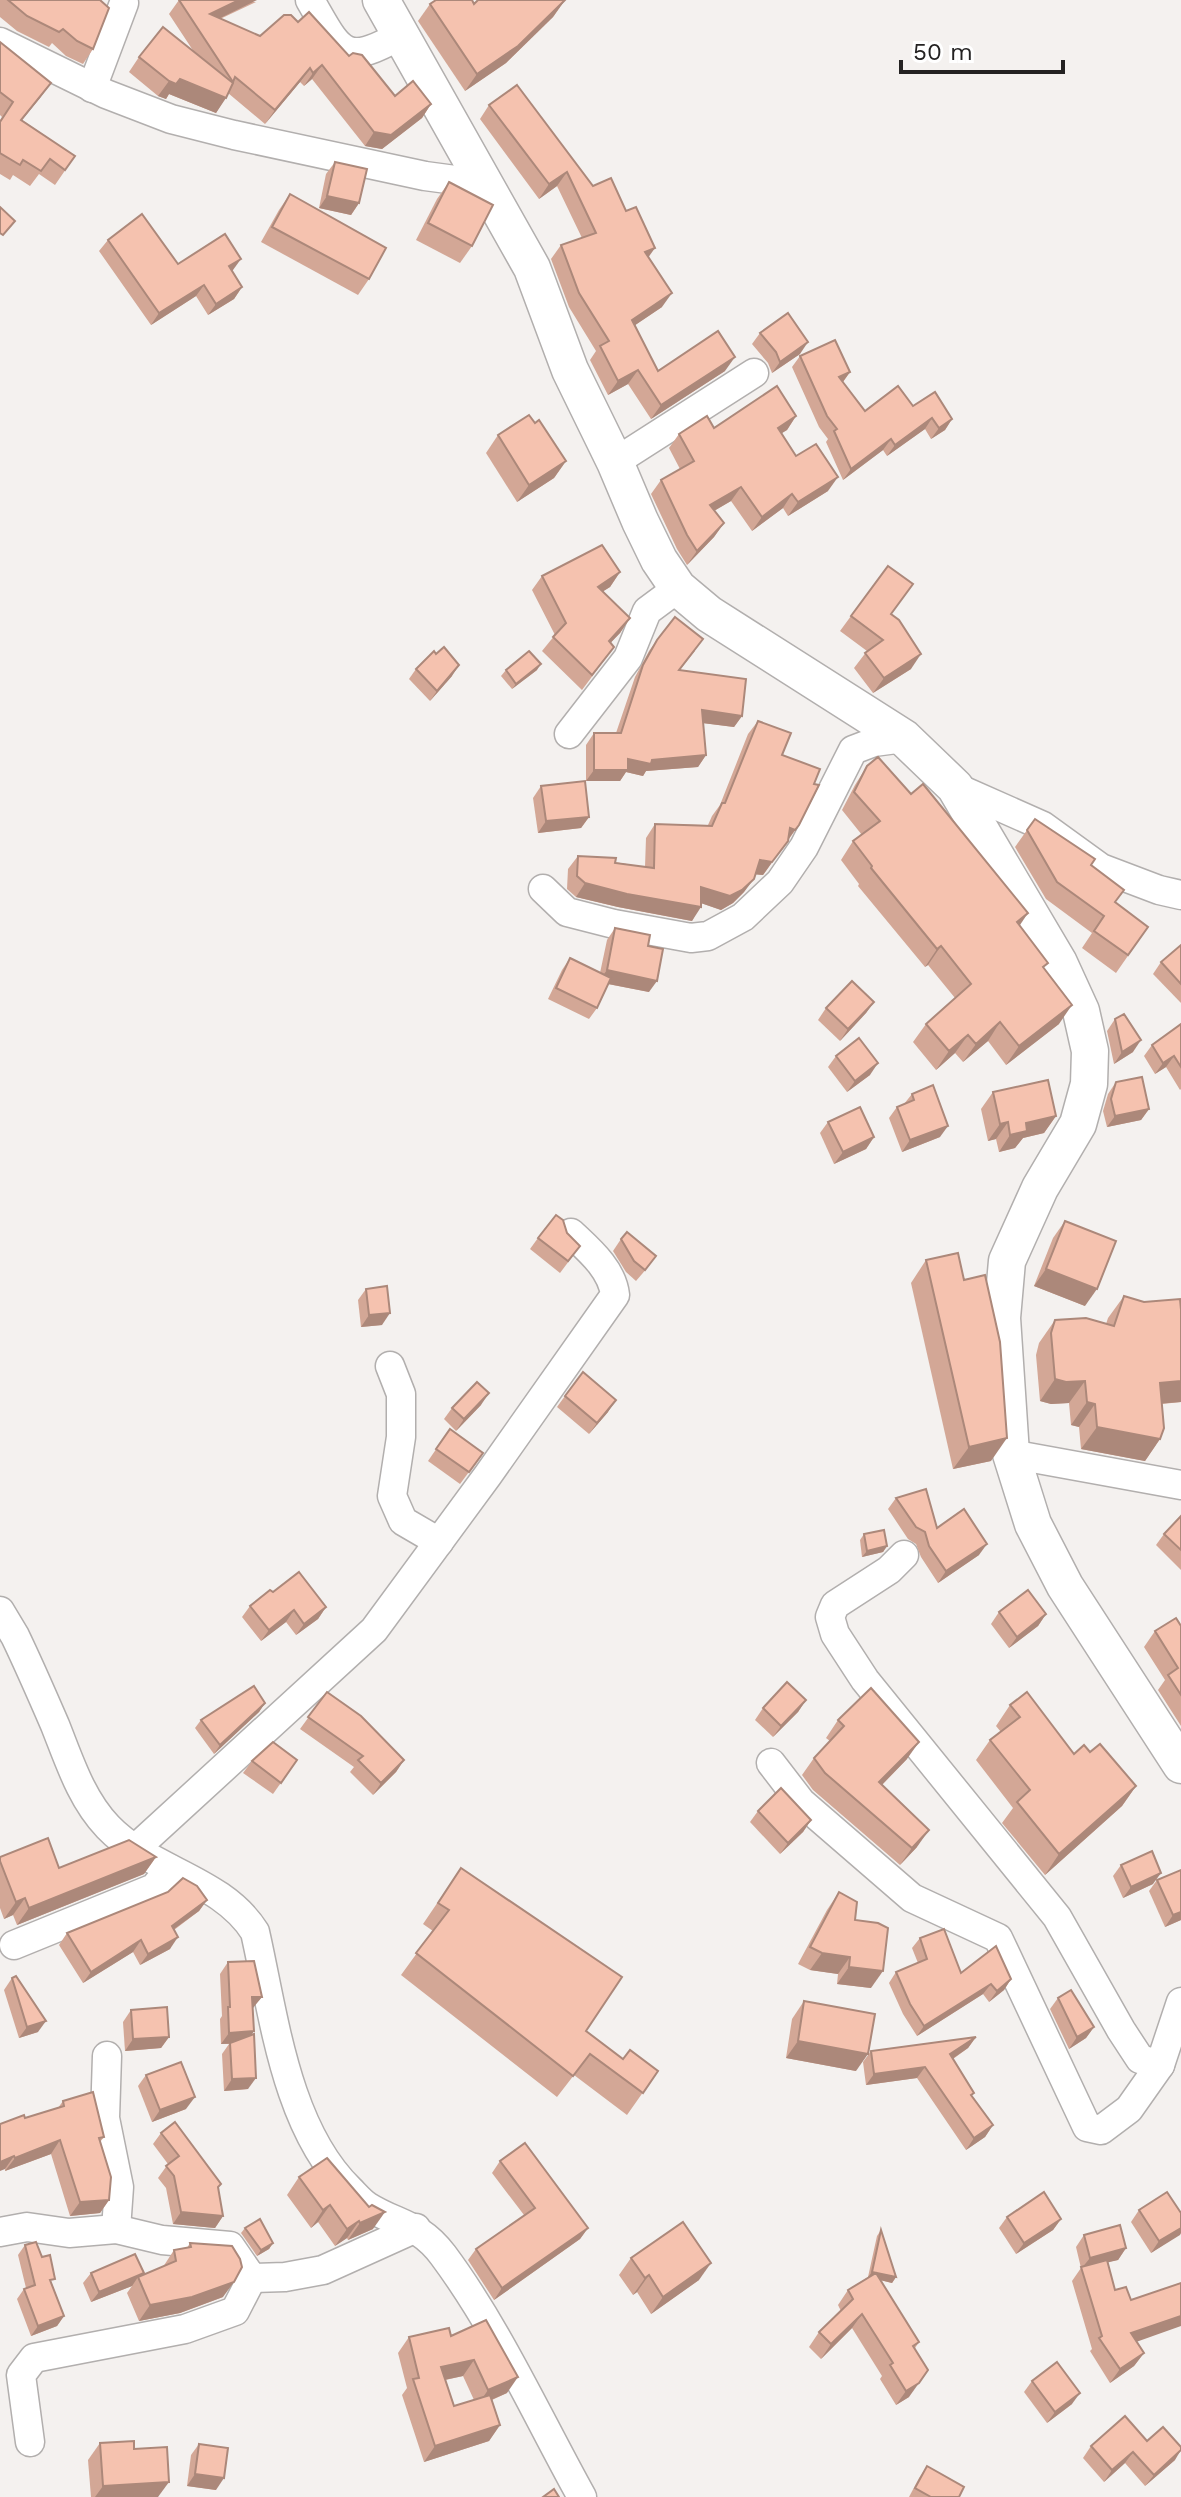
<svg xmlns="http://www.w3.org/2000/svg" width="1181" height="2497" font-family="'Work Sans',sans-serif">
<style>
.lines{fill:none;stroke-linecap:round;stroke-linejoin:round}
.minor-casing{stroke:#b2afae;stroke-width:31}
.major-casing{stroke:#b2afae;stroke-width:39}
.minor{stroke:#fff;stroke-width:28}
.major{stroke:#fff;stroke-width:36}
.wall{fill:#d3a796;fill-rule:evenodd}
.shaded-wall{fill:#ac887a}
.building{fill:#f5c2af;stroke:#ac887a;stroke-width:2}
</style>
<rect width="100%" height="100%" fill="#f4f1ef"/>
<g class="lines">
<defs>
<g id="minor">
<path d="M 310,0 C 339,50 343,69 400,35"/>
<path d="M 0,42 L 106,94 L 171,119 L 234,135 L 425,176 L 485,184"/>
<path d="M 92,88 L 124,3"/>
<path d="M 615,462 L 754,373"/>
<path d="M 569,734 L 628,658 L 647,611 L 678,588"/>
<path d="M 955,787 L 1043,826 L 1101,868 L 1159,890 L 1181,895"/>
<path d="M 543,889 L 567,912 L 614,924 L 691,938 L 708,936 L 743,917 L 780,882 L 804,847 L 853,750 L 874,742 L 904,738"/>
<path d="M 390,1366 L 401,1394 L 401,1437 L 392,1496 L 403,1521 L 439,1542"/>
<path d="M 1011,1454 L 1181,1485"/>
<path d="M 904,1555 L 889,1570 L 835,1605 L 830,1617 L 835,1634 L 865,1680 L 1057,1917 L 1121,2030 L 1140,2059 L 1160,2065"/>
<path d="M 0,1611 L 15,1636 C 29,1665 42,1695 55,1725 C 69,1760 81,1799 108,1827 C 150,1871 222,1879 255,1932 C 274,2016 286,2128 350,2190 C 355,2195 361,2202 367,2206 C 397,2225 419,2223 443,2255 C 498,2329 537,2416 582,2497"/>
<path d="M 771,1763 L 801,1802 L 912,1898 L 998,1938 L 1087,2127 L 1101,2130 L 1129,2109 L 1160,2065 L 1181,2002"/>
<path d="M 136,1848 L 374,1630 L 488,1475 L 615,1295 C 612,1269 589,1250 571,1233"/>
<path d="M 14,1945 L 154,1888 L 170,1869"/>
<path d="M 107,2056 L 105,2118 L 119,2187 L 116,2229"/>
<path d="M 0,2232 L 27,2227 L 69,2233 L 116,2229 L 162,2240 L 230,2246 L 252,2278 L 285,2277 L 323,2270 L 416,2228"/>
<path d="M 30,2442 L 21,2375 L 34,2358 L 185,2329 L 235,2311 L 252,2278"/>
</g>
<path id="major" d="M 381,0 L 532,268 L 570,370 L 615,462 L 640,521 L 659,560 L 678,588 L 709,614 L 904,738 L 955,787 L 1059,963 L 1081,1011 L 1090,1051 L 1089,1084 L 1078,1124 L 1040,1188 L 1007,1261 L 1002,1318 L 1011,1454 L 1033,1524 L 1065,1586 L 1181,1765"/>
</defs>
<use href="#minor" class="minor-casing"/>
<use href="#major" class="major-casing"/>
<use href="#minor" class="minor"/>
<use href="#major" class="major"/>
</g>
<g class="wall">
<path d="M 0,0 L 79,0 L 93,49 L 83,64 L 66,56 L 52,43 L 49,47 L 17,31 L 0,17 Z"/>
<path d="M 179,0 L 256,2 L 220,19 L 260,36 L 298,22 L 349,56 L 395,96 L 431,104 L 422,118 L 382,149 L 365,146 L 312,79 L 304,86 L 300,82 L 265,124 L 228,93 L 216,113 L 169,94 L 166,99 L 158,96 L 129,72 L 139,57 L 194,52 L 169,14 Z"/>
<path d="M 565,0 L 553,17 L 506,63 L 465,91 L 418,21 L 430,4 Z"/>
<path d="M 0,42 L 51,83 L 22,120 L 75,156 L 55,185 L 39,174 L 30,186 L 13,175 L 10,180 L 0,174 L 0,120 L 2,117 L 0,115 Z"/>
<path d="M 489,105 L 593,186 L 648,257 L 662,307 L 635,325 L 658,371 L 725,371 L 651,419 L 628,384 L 608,395 L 590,360 L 596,351 L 569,307 L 551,259 L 561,245 L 582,238 L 557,186 L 539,199 L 480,119 Z"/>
<path d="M 335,162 L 359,203 L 351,215 L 319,208 L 326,174 Z"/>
<path d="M 449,182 L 472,246 L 460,263 L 416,240 L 437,199 Z"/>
<path d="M 290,194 L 369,279 L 358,295 L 261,242 L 279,210 Z"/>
<path d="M 108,240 L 178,264 L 233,270 L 232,271 L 242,287 L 234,299 L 208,315 L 196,296 L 151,325 L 99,251 Z"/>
<path d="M 760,333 L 800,354 L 772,373 L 768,363 L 752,344 Z"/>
<path d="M 800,356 L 850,372 L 843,382 L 865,411 L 913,406 L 952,419 L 945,430 L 931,439 L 925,429 L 887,456 L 883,450 L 843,480 L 826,442 L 828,439 L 819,427 L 792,367 Z"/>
<path d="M 796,416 L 787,430 L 781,433 L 796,456 L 828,491 L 788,516 L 783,508 L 752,531 L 731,501 L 714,511 L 724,523 L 714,537 L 687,565 L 677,549 L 651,494 L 661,480 L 680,469 L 669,448 L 679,434 Z"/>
<path d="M 498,435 L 566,461 L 554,478 L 517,502 L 486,453 Z"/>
<path d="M 620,572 L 610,587 L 603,591 L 630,618 L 620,633 L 610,643 L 614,647 L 582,690 L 542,651 L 555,635 L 532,590 L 542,576 Z"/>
<path d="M 892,614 L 911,669 L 873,693 L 854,668 L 867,651 L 840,631 L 851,616 Z"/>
<path d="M 657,640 L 695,651 L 680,670 L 742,716 L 734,727 L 703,723 L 706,755 L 698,767 L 646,771 L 643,776 L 626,772 L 620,781 L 586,781 L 586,745 L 594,733 L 616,733 L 635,677 L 649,651 Z"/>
<path d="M 416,669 L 452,676 L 430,701 L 409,679 Z"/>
<path d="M 506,670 L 537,670 L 512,689 L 501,676 Z"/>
<path d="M 758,721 L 782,755 L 799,825 L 763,875 L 755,874 L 744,892 L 733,903 L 721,910 L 701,903 L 692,921 L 618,907 L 576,897 L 567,889 L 568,869 L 578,856 L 645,867 L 646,838 L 655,824 L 708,825 L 712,816 L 720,805 L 748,734 Z"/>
<path d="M 867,766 L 1019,926 L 1044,969 L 1059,1024 L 1006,1065 L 988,1041 L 963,1062 L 955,1053 L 936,1070 L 913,1042 L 926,1024 L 955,998 L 928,965 L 925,967 L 858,886 L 859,884 L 841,860 L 853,841 L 862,835 L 842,810 L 855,785 Z"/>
<path d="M 541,786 L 589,817 L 581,828 L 538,833 L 533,798 Z"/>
<path d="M 1035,819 L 1091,866 L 1115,902 L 1148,927 L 1116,973 L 1082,948 L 1092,933 L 1046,899 L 1015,847 Z"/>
<path d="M 615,928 L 648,946 L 649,992 L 608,984 L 597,1008 L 589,1019 L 548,999 L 562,970 L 570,958 L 600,973 L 607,940 Z"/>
<path d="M 1181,945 L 1181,1003 L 1153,974 L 1161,962 Z"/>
<path d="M 874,1002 L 866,1013 L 840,1041 L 818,1020 L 826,1008 Z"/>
<path d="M 1115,1019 L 1133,1052 L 1114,1064 L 1107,1031 Z"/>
<path d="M 1181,1024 L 1181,1089 L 1180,1090 L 1166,1067 L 1155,1074 L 1144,1056 L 1152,1045 Z"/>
<path d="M 836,1056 L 870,1075 L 847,1092 L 828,1067 Z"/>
<path d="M 1116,1082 L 1149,1109 L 1141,1120 L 1107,1127 L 1103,1111 L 1108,1094 Z"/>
<path d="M 993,1092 L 1056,1116 L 1044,1133 L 1023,1138 L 1015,1148 L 999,1152 L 996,1139 L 988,1141 L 981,1109 Z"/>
<path d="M 912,1094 L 940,1137 L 902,1152 L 889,1118 L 897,1107 L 904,1104 Z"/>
<path d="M 828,1122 L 874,1137 L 866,1149 L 834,1164 L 820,1133 Z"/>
<path d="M 1065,1221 L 1085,1306 L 1034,1286 L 1053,1238 Z"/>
<path d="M 538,1238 L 572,1257 L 560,1273 L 530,1249 Z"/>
<path d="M 621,1239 L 648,1267 L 636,1281 L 626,1272 L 613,1251 Z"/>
<path d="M 926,1260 L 964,1280 L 991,1461 L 953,1469 L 911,1283 Z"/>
<path d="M 366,1289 L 382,1325 L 361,1327 L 358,1300 Z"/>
<path d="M 1124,1296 L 1144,1302 L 1181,1310 L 1181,1402 L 1162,1404 L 1160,1439 L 1145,1461 L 1081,1449 L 1079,1427 L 1071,1425 L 1069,1403 L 1051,1404 L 1040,1401 L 1036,1355 L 1039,1343 L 1055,1320 L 1106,1324 L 1108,1318 Z"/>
<path d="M 565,1396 L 608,1412 L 589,1434 L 557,1407 Z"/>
<path d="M 481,1405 L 456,1431 L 444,1419 L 452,1408 Z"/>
<path d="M 450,1429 L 483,1453 L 460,1484 L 428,1461 Z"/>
<path d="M 896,1498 L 937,1528 L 979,1555 L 938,1583 L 921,1557 L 916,1544 L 908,1539 L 888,1509 Z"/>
<path d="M 1181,1516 L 1181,1570 L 1156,1545 L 1164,1534 Z"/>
<path d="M 864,1534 L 887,1546 L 883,1552 L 862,1557 L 860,1540 Z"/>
<path d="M 250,1606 L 326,1607 L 318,1619 L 296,1635 L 286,1622 L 261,1641 L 242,1617 Z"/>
<path d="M 999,1612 L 1046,1614 L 1038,1626 L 1009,1648 L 991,1624 Z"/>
<path d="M 1181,1626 L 1181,1726 L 1158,1690 L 1165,1680 L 1144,1647 L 1155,1631 Z"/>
<path d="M 327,1692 L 404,1760 L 396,1772 L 373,1795 L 350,1772 L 354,1767 L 300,1729 Z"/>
<path d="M 806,1700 L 798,1712 L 773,1737 L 755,1720 L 763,1708 Z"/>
<path d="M 265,1703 L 259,1712 L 214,1754 L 195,1728 L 201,1720 Z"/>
<path d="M 1010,1705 L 1074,1754 L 1090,1752 L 1136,1786 L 1122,1806 L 1045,1875 L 1002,1823 L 1013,1808 L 976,1760 L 990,1740 L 1001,1732 L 996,1726 Z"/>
<path d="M 838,1720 L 907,1759 L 882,1785 L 917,1847 L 900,1865 L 813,1790 L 802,1775 L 814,1758 L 830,1741 L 826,1738 Z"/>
<path d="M 297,1760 L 273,1794 L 243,1773 L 252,1761 Z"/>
<path d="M 758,1811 L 811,1820 L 803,1832 L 780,1854 L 750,1822 Z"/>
<path d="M 0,1857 L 59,1868 L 156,1857 L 144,1874 L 17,1925 L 13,1915 L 4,1919 L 0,1908 Z"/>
<path d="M 1121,1865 L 1153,1884 L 1123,1898 L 1113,1876 Z"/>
<path d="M 461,1868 L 586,2031 L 623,2059 L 658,2071 L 627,2115 L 574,2075 L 557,2097 L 401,1975 L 433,1931 L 423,1924 Z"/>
<path d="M 1157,1880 L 1181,1920 L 1165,1927 L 1149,1891 Z"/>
<path d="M 839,1892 L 855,1920 L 871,1988 L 837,1984 L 838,1974 L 810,1970 L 798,1964 L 827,1910 Z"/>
<path d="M 207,1900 L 199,1911 L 174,1930 L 170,1949 L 140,1965 L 133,1952 L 83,1983 L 59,1945 L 67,1933 Z"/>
<path d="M 920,1938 L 961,1973 L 1011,1979 L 1004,1990 L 989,2002 L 983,1994 L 917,2036 L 903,2014 L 889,1983 L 896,1972 L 918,1963 L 912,1948 Z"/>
<path d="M 228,1962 L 262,1997 L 252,2008 L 254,2031 L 251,2035 L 248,2089 L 224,2091 L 222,2054 L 229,2044 L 221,2044 L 220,2019 L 222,2016 L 220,1974 Z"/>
<path d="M 12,1978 L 38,2032 L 19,2038 L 4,1990 Z"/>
<path d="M 1058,1998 L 1094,2027 L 1086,2038 L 1069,2049 L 1050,2009 Z"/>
<path d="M 804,2001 L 856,2071 L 786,2058 L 792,2019 Z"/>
<path d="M 131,2010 L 169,2037 L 161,2048 L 125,2051 L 123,2022 Z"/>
<path d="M 976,2037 L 968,2048 L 953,2059 L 972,2096 L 993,2125 L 985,2137 L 966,2150 L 917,2078 L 866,2085 L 863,2062 L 871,2051 Z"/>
<path d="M 146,2075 L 186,2109 L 152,2122 L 138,2086 Z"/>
<path d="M 63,2101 L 104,2137 L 100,2142 L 109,2200 L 100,2213 L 70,2216 L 51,2154 L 5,2171 L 5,2169 L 25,2118 L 58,2108 Z"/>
<path d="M 161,2133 L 218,2188 L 223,2216 L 215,2228 L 173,2224 L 166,2188 L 158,2178 L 168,2164 L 153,2144 Z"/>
<path d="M 500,2161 L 588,2228 L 580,2239 L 494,2300 L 468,2260 L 476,2249 L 524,2215 L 492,2173 Z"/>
<path d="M 299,2177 L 373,2229 L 348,2240 L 347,2238 L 335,2246 L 318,2222 L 311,2228 L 287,2195 Z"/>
<path d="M 1139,2210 L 1181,2213 L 1181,2233 L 1151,2253 L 1131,2222 Z"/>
<path d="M 1007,2217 L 1061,2219 L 1053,2230 L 1016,2254 L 999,2228 Z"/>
<path d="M 245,2228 L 273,2243 L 269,2249 L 257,2256 L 241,2233 Z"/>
<path d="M 881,2230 L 896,2277 L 892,2283 L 880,2280 L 919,2342 L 915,2348 L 909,2397 L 896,2405 L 880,2379 L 882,2376 L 852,2328 L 821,2359 L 809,2347 L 819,2332 L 841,2311 L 838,2305 L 848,2290 L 868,2277 L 877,2236 Z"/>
<path d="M 1084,2235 L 1126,2248 L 1118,2260 L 1107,2262 L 1115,2290 L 1136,2342 L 1144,2353 L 1134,2366 L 1110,2383 L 1090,2351 L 1092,2349 L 1072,2281 L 1081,2268 L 1076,2247 Z"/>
<path d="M 190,2243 L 223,2297 L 180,2313 L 139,2321 L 127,2293 L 132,2286 L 91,2302 L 83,2283 L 91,2273 L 144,2273 L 142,2275 L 163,2267 L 174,2250 L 187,2248 Z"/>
<path d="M 25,2245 L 42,2257 L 64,2316 L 57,2326 L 31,2336 L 17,2299 L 24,2289 L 26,2288 L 18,2255 Z"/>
<path d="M 631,2258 L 699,2280 L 651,2314 L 637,2292 L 633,2295 L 619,2275 Z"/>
<path d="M 451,2336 L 507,2393 L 492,2400 L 500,2425 L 489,2441 L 424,2462 L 402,2395 L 407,2388 L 398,2353 L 409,2337 ZM 463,2376 L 474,2400 L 454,2406 L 445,2380 Z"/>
<path d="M 1032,2381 L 1072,2404 L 1047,2423 L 1024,2392 Z"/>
<path d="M 1147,2441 L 1175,2460 L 1145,2486 L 1125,2463 L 1104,2482 L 1083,2458 L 1091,2446 Z"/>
<path d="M 100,2443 L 158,2497 L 91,2497 L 88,2460 Z"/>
<path d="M 199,2444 L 216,2490 L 187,2486 L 191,2455 Z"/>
<path d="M 927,2466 L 959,2497 L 909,2497 L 919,2478 Z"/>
</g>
<g class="shaded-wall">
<path d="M 239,0 L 257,0 L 200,28 L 210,14 Z"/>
<path d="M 565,0 L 553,17 L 506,63 L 465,91 L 477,74 Z"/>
<path d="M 322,65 L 312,79 L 304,86 L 313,73 Z"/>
<path d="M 310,68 L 300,82 L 265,124 L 275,110 Z"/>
<path d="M 180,79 L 226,98 L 216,113 L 169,94 L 166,99 L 158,96 L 169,81 Z"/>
<path d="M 51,83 L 40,98 L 10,134 L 21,120 Z"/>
<path d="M 431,104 L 422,118 L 382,149 L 365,146 L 374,132 Z"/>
<path d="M 567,172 L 557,186 L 539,199 L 549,184 Z"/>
<path d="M 327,196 L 359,203 L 351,215 L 319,208 Z"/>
<path d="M 655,248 L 645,262 L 645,252 Z"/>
<path d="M 241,259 L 233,270 L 221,278 L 229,266 Z"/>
<path d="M 204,285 L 196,296 L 151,325 L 159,313 Z"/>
<path d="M 242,287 L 234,299 L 208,315 L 216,304 Z"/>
<path d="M 672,293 L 662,307 L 622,334 L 632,320 Z"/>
<path d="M 808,342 L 800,354 L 772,373 L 780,362 Z"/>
<path d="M 735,357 L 725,371 L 651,419 L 661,405 Z"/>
<path d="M 638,370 L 628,384 L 608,395 L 618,381 Z"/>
<path d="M 850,372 L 842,383 L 839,377 Z"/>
<path d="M 796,416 L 787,430 L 768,442 L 778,428 Z"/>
<path d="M 932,418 L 925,429 L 887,456 L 895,445 Z"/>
<path d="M 952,419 L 945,430 L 931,439 L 939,428 Z"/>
<path d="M 891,439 L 883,450 L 843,480 L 851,469 Z"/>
<path d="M 566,461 L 554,478 L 517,502 L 529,485 Z"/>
<path d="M 838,477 L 828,491 L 788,516 L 798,502 Z"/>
<path d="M 741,487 L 731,501 L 700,519 L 710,505 Z"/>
<path d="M 792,494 L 783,508 L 752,531 L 762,517 Z"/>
<path d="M 724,523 L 714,537 L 687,565 L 697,551 Z"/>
<path d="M 620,572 L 610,587 L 588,601 L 598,587 Z"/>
<path d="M 630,618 L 620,633 L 598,656 L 609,641 Z"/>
<path d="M 921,654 L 911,669 L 873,693 L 884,678 Z"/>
<path d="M 541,664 L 537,670 L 512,689 L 516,684 Z"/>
<path d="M 459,665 L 452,676 L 430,701 L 437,691 Z"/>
<path d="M 702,710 L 742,716 L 734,727 L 694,722 Z"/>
<path d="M 706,755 L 698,767 L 646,771 L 643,776 L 626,772 L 620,781 L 586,781 L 594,770 L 628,759 L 652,760 Z"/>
<path d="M 589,817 L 581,828 L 538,833 L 546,821 Z"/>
<path d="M 790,828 L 795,830 L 763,875 L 750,874 L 760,860 Z"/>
<path d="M 754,879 L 744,892 L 733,903 L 721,910 L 692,900 L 701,887 Z"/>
<path d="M 585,883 L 701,907 L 692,921 L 618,907 L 576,897 Z"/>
<path d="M 1028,913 L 1016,931 L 1017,922 Z"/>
<path d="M 941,946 L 928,965 L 925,967 L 937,949 Z"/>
<path d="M 607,970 L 657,981 L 649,992 L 598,982 Z"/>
<path d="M 874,1002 L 866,1013 L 840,1041 L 848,1029 Z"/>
<path d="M 1072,1005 L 1059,1024 L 1006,1065 L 1019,1046 Z"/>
<path d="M 1000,1022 L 988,1041 L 963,1062 L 976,1044 Z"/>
<path d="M 968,1035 L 955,1053 L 936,1070 L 949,1051 Z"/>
<path d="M 1141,1040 L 1133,1052 L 1114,1064 L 1122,1052 Z"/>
<path d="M 1174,1056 L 1166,1067 L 1155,1074 L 1163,1063 Z"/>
<path d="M 878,1063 L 870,1075 L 847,1092 L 855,1081 Z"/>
<path d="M 1149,1109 L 1141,1120 L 1107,1127 L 1115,1116 Z"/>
<path d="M 1056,1116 L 1044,1133 L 1023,1138 L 1015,1148 L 999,1152 L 1010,1135 L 1026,1123 Z"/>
<path d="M 1008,1122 L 996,1139 L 988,1141 L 1000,1124 Z"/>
<path d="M 948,1126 L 940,1137 L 902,1152 L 910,1140 Z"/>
<path d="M 874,1137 L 866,1149 L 834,1164 L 843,1152 Z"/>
<path d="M 1046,1269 L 1097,1289 L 1085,1306 L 1034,1286 Z"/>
<path d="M 390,1313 L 382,1325 L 361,1327 L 369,1315 Z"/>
<path d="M 1055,1379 L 1085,1381 L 1069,1403 L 1051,1404 L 1040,1401 Z"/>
<path d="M 1181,1381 L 1181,1402 L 1144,1405 L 1160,1383 Z"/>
<path d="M 489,1393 L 481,1405 L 456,1431 L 464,1419 Z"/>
<path d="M 616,1400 L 608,1412 L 589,1434 L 597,1423 Z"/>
<path d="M 1087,1402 L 1095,1404 L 1079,1427 L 1071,1425 Z"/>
<path d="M 1097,1427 L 1160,1439 L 1145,1461 L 1081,1449 Z"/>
<path d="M 1007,1438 L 991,1461 L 953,1469 L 969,1447 Z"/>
<path d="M 987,1544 L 979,1555 L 938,1583 L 946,1571 Z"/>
<path d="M 887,1546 L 883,1552 L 862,1557 L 867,1551 Z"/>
<path d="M 326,1607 L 318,1619 L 296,1635 L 304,1624 Z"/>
<path d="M 294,1610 L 286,1622 L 261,1641 L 269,1630 Z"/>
<path d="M 1046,1614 L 1038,1626 L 1009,1648 L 1017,1637 Z"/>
<path d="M 806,1700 L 798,1712 L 773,1737 L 781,1726 Z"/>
<path d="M 265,1703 L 259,1712 L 214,1754 L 220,1745 Z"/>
<path d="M 919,1742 L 907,1759 L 868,1799 L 879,1782 Z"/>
<path d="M 404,1760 L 396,1772 L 373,1795 L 381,1783 Z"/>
<path d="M 1136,1786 L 1122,1806 L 1045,1875 L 1059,1854 Z"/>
<path d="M 811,1820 L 803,1832 L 780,1854 L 788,1843 Z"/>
<path d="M 929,1830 L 917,1847 L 900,1865 L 912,1848 Z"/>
<path d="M 156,1857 L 144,1874 L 17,1925 L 29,1908 Z"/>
<path d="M 1161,1873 L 1153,1884 L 1123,1898 L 1131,1887 Z"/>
<path d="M 25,1898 L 13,1915 L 4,1919 L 16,1902 Z"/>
<path d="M 207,1900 L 199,1911 L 163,1937 L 172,1926 Z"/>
<path d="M 1181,1912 L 1181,1920 L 1165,1927 L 1173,1915 Z"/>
<path d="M 178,1937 L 170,1949 L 140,1965 L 148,1954 Z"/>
<path d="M 141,1940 L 133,1952 L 83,1983 L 91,1972 Z"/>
<path d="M 822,1953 L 850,1957 L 838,1974 L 810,1970 Z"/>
<path d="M 849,1967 L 883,1971 L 871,1988 L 837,1984 Z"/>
<path d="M 1011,1979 L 1004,1990 L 989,2002 L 997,1991 Z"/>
<path d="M 991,1984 L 983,1994 L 917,2036 L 924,2026 Z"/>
<path d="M 252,1997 L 262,1997 L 253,2008 L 244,2009 Z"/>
<path d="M 46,2021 L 38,2032 L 19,2038 L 27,2027 Z"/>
<path d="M 1094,2027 L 1086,2038 L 1069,2049 L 1077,2037 Z"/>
<path d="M 254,2031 L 246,2043 L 221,2044 L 229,2033 Z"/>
<path d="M 169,2037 L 161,2048 L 125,2051 L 133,2039 Z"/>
<path d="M 976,2037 L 968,2048 L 942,2066 L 950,2054 Z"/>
<path d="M 798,2041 L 868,2054 L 856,2071 L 786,2058 Z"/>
<path d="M 925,2067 L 917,2078 L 866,2085 L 874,2074 Z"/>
<path d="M 256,2078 L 248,2089 L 224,2091 L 232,2079 Z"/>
<path d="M 195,2097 L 186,2109 L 152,2122 L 160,2110 Z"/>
<path d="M 993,2125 L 985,2137 L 966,2150 L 974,2138 Z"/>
<path d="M 60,2140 L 51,2154 L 5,2171 L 15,2158 Z"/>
<path d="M 14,2156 L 5,2169 L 0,2171 L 0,2162 Z"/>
<path d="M 109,2200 L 100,2213 L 70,2216 L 80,2202 Z"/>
<path d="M 330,2205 L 318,2222 L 311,2228 L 323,2210 Z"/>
<path d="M 181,2212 L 223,2216 L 215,2228 L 173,2224 Z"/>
<path d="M 385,2212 L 373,2229 L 348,2240 L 360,2223 Z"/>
<path d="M 1061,2219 L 1053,2230 L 1016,2254 L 1024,2243 Z"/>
<path d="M 359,2221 L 347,2238 L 335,2246 L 347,2229 Z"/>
<path d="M 588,2228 L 580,2239 L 494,2300 L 502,2288 Z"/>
<path d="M 1181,2228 L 1181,2233 L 1180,2235 L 1151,2253 L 1159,2241 Z"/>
<path d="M 273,2243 L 269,2249 L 257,2256 L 261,2250 Z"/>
<path d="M 1126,2248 L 1118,2260 L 1081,2269 L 1090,2258 Z"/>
<path d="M 711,2263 L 699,2280 L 651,2314 L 663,2297 Z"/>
<path d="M 872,2272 L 896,2277 L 892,2283 L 868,2277 Z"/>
<path d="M 144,2273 L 139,2280 L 138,2277 L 132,2286 L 91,2302 L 99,2292 Z"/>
<path d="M 649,2275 L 637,2292 L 633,2295 L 645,2278 Z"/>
<path d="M 234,2282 L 223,2297 L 180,2313 L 139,2321 L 150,2305 Z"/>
<path d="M 862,2314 L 852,2328 L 821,2359 L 831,2344 Z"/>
<path d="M 64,2316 L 57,2326 L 31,2336 L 38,2326 Z"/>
<path d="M 1181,2316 L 1181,2326 L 1122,2347 L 1131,2333 Z"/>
<path d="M 1144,2353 L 1134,2366 L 1110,2383 L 1120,2369 Z"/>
<path d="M 474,2360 L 463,2376 L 430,2383 L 441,2367 Z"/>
<path d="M 518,2377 L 507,2393 L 477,2406 L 488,2390 Z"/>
<path d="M 919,2383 L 909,2397 L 896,2405 L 906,2391 Z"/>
<path d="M 1080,2393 L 1072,2404 L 1047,2423 L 1055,2412 Z"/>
<path d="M 500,2425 L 489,2441 L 424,2462 L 435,2446 Z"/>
<path d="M 1181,2450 L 1175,2460 L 1145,2486 L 1154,2475 Z"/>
<path d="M 1133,2452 L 1125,2463 L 1104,2482 L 1112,2470 Z"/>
<path d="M 195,2474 L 224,2478 L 216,2490 L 187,2486 Z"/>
<path d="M 169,2482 L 158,2497 L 95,2497 L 103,2486 Z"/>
</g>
<g class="building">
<path d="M 8,0 L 100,0 L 109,8 L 93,49 L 77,41 L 63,29 L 59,32 L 27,16 Z"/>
<path d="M 179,0 L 239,0 L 210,14 L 260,36 L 284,15 L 291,15 L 298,22 L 309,12 L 349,56 L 353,53 L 362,55 L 395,96 L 413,81 L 431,104 L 391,135 L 374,132 L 322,65 L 313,73 L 310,68 L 275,110 L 235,77 L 233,82 Z"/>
<path d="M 436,0 L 472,0 L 474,4 L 478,0 L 565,0 L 518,46 L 477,74 L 430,4 Z"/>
<path d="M 163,27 L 233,83 L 226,98 L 180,79 L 176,84 L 169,81 L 139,57 Z"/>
<path d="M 0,42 L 51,83 L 21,120 L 75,156 L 65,170 L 50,159 L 41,171 L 23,160 L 20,165 L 0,153 L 0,122 L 13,102 L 0,92 Z"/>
<path d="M 517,85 L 593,186 L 611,178 L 626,211 L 636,207 L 655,248 L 645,252 L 672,293 L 632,320 L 658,371 L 718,331 L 735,357 L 661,405 L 638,370 L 618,381 L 600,346 L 609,341 L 579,293 L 561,245 L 596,233 L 567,172 L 549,184 L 489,105 Z"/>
<path d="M 335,162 L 367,169 L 359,203 L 327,196 Z"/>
<path d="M 449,182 L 493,205 L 472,246 L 428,223 Z"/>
<path d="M 290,194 L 386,248 L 369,279 L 272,227 Z"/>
<path d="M 0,207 L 15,221 L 3,235 L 0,233 Z"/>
<path d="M 142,214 L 178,264 L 225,234 L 241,259 L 229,266 L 242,287 L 216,304 L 204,285 L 159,313 L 108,240 Z"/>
<path d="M 788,313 L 808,342 L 780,362 L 776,352 L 760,333 Z"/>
<path d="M 835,340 L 850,372 L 839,377 L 865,411 L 898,386 L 913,406 L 935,392 L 952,419 L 939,428 L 932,418 L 895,445 L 891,439 L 851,469 L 834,431 L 837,429 L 827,416 L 800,356 Z"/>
<path d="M 777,386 L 796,416 L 778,428 L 796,456 L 816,444 L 838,477 L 798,502 L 792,494 L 762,517 L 741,487 L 710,505 L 724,523 L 697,551 L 687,535 L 661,480 L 694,461 L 679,434 L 707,416 L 714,428 Z"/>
<path d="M 529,415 L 535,423 L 539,420 L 566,461 L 529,485 L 498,435 Z"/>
<path d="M 602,545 L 620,572 L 598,587 L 630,618 L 609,641 L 614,647 L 592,675 L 553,637 L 566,623 L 542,576 Z"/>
<path d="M 888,566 L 913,584 L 891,614 L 899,620 L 921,654 L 884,678 L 865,653 L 883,640 L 851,616 Z"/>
<path d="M 675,617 L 703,639 L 679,670 L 746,679 L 742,716 L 702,710 L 706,755 L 652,760 L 651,764 L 628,759 L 628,770 L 594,770 L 594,733 L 621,733 L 643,665 L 657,640 Z"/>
<path d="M 444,647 L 459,665 L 437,691 L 416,669 L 434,651 L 436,654 Z"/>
<path d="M 529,651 L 541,664 L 516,684 L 506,670 Z"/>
<path d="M 758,721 L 791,733 L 782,755 L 820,769 L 814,784 L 819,785 L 799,825 L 795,830 L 790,828 L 788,841 L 772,862 L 760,860 L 754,879 L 742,890 L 730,896 L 701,887 L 701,907 L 627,894 L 585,883 L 577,876 L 578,856 L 616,858 L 615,863 L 654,868 L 655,824 L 712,826 L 722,803 L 725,803 Z"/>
<path d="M 878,757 L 911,794 L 923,784 L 1028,913 L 1017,922 L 1048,963 L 1043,967 L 1072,1005 L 1019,1046 L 1000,1022 L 976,1044 L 968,1035 L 949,1051 L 926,1024 L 971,984 L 941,946 L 937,949 L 871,868 L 872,866 L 853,841 L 880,821 L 854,792 L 867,766 Z"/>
<path d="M 585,781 L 589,817 L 546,821 L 541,786 Z"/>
<path d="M 1035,819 L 1095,859 L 1091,865 L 1124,890 L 1115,902 L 1148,927 L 1128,955 L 1094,931 L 1104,916 L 1057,882 L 1027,830 Z"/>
<path d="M 615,928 L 650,935 L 648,946 L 663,949 L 657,981 L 607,970 Z"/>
<path d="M 1181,945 L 1181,984 L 1161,962 Z"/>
<path d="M 570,958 L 611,978 L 597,1008 L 556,988 Z"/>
<path d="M 852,981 L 874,1002 L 848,1029 L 826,1008 Z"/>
<path d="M 1124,1014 L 1141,1040 L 1122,1052 L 1115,1019 Z"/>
<path d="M 1181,1024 L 1181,1067 L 1174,1056 L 1163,1063 L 1152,1045 Z"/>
<path d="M 859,1038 L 878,1063 L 855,1081 L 836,1056 Z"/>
<path d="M 1142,1077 L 1149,1109 L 1115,1116 L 1111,1099 L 1116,1082 Z"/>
<path d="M 1048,1080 L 1056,1116 L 1026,1123 L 1027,1131 L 1010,1135 L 1008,1122 L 1000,1124 L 993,1092 Z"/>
<path d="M 933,1085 L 948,1126 L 910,1140 L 897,1107 L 914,1100 L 912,1094 Z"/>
<path d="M 860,1107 L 874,1137 L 843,1152 L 828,1122 Z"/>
<path d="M 556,1215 L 563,1220 L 567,1233 L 580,1246 L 568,1261 L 538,1238 Z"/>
<path d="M 1065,1221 L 1116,1241 L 1097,1289 L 1046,1269 Z"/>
<path d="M 627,1232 L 656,1256 L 645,1270 L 634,1261 L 621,1239 Z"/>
<path d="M 958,1253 L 964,1280 L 985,1275 L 1000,1342 L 1007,1438 L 969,1447 L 926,1260 Z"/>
<path d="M 387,1286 L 390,1313 L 369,1315 L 366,1289 Z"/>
<path d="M 1124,1296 L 1144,1302 L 1180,1299 L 1181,1310 L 1181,1381 L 1160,1383 L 1164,1428 L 1160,1439 L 1097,1427 L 1095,1404 L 1087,1402 L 1085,1381 L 1066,1382 L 1055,1379 L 1051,1333 L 1055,1320 L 1086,1318 L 1114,1326 Z"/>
<path d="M 583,1372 L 616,1400 L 597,1423 L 565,1396 Z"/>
<path d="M 477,1382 L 489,1393 L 464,1419 L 452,1408 Z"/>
<path d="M 450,1429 L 483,1453 L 469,1472 L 436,1449 Z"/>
<path d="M 926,1489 L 937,1528 L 964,1509 L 987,1544 L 946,1571 L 929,1546 L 925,1532 L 916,1527 L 896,1498 Z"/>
<path d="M 1181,1516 L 1181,1550 L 1164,1534 Z"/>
<path d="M 884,1530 L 887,1546 L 867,1551 L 864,1534 Z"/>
<path d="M 299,1572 L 326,1607 L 304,1624 L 294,1610 L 269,1630 L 250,1606 L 270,1590 L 273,1592 Z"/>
<path d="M 1028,1590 L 1046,1614 L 1017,1637 L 999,1612 Z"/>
<path d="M 1176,1618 L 1181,1626 L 1181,1695 L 1168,1675 L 1178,1668 L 1155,1631 Z"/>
<path d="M 787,1682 L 806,1700 L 781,1726 L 763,1708 Z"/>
<path d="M 254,1686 L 265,1703 L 220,1745 L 201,1720 Z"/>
<path d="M 871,1688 L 919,1742 L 879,1782 L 929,1830 L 912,1848 L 825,1773 L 814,1758 L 844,1726 L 838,1720 Z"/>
<path d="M 327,1692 L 361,1716 L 404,1760 L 381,1783 L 358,1760 L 363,1756 L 308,1717 Z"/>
<path d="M 1027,1692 L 1074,1754 L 1084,1745 L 1090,1752 L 1100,1744 L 1136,1786 L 1059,1854 L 1017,1802 L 1030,1790 L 990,1740 L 1020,1717 L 1010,1705 Z"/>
<path d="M 273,1742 L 297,1760 L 281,1783 L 252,1761 Z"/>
<path d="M 781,1788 L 811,1820 L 788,1843 L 758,1811 Z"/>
<path d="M 48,1838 L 59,1868 L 129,1840 L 156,1857 L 29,1908 L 25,1898 L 16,1902 L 0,1861 L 0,1857 Z"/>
<path d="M 1152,1851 L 1161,1873 L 1131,1887 L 1121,1865 Z"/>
<path d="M 461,1868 L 622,1977 L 586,2031 L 623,2059 L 630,2050 L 658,2071 L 643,2093 L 590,2054 L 573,2076 L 416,1953 L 449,1910 L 438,1903 Z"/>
<path d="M 1181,1870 L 1181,1912 L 1173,1915 L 1157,1880 Z"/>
<path d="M 183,1878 L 197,1886 L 207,1900 L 172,1926 L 178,1937 L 148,1954 L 141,1940 L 91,1972 L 67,1933 L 168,1892 Z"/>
<path d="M 839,1892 L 857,1902 L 855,1920 L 878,1923 L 888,1928 L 883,1971 L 849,1967 L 850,1957 L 822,1953 L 810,1947 Z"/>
<path d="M 944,1929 L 961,1973 L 996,1946 L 1011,1979 L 997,1991 L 991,1984 L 924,2026 L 910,2004 L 896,1972 L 927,1959 L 920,1938 Z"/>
<path d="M 254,1961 L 262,1997 L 252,1997 L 254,2031 L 229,2033 L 228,2007 L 230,2007 L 228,1962 Z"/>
<path d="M 16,1976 L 46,2021 L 27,2027 L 12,1978 Z"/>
<path d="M 1071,1990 L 1094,2027 L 1077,2037 L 1058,1998 Z"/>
<path d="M 804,2001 L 875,2014 L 868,2054 L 798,2041 Z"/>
<path d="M 167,2007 L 169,2037 L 133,2039 L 131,2010 Z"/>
<path d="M 254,2034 L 256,2078 L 232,2079 L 230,2043 Z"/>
<path d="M 976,2037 L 950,2054 L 974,2093 L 971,2095 L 993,2125 L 974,2138 L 925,2067 L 874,2074 L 871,2051 Z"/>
<path d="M 181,2062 L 195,2097 L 160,2110 L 146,2075 Z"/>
<path d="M 93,2092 L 104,2137 L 99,2138 L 111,2177 L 109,2200 L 80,2202 L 60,2140 L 15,2158 L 14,2156 L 0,2162 L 0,2124 L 24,2115 L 25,2118 L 64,2106 L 63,2101 Z"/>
<path d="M 175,2122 L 221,2184 L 218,2187 L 223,2216 L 181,2212 L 174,2176 L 166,2166 L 179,2156 L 161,2133 Z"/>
<path d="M 525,2143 L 588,2228 L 502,2288 L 476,2249 L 535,2208 L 500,2161 Z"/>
<path d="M 327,2158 L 369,2207 L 372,2205 L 385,2212 L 360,2223 L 359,2221 L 347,2229 L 330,2205 L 323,2210 L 299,2177 Z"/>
<path d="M 1044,2192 L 1061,2219 L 1024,2243 L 1007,2217 Z"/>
<path d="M 1167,2192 L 1181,2213 L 1181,2228 L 1159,2241 L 1139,2210 Z"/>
<path d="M 260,2219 L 273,2243 L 261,2250 L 245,2228 Z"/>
<path d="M 683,2222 L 711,2263 L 663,2297 L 649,2275 L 645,2278 L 631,2258 Z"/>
<path d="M 1120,2225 L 1126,2248 L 1090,2258 L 1084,2235 Z"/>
<path d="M 881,2230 L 896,2277 L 872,2272 Z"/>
<path d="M 36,2242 L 42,2257 L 50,2255 L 55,2279 L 50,2280 L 64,2316 L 38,2326 L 24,2289 L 35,2285 L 25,2245 Z"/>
<path d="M 190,2243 L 232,2246 L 240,2259 L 242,2267 L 234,2282 L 192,2297 L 150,2305 L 138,2277 L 176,2261 L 174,2250 L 191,2247 Z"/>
<path d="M 135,2254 L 144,2273 L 99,2292 L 91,2273 Z"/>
<path d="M 1107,2260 L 1115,2290 L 1126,2287 L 1131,2300 L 1181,2283 L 1181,2316 L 1131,2333 L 1144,2353 L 1120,2369 L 1099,2338 L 1102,2336 L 1081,2267 Z"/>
<path d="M 876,2273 L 919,2342 L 913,2346 L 928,2370 L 919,2383 L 906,2391 L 890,2365 L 893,2363 L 862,2314 L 831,2344 L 819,2332 L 853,2299 L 848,2290 Z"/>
<path d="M 486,2320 L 518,2377 L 488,2390 L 474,2360 L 441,2367 L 454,2406 L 490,2395 L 500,2425 L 435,2446 L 413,2379 L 419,2378 L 409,2337 L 449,2328 L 451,2336 Z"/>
<path d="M 1057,2362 L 1080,2393 L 1055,2412 L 1032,2381 Z"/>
<path d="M 1125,2416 L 1147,2441 L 1163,2427 L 1181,2447 L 1181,2450 L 1154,2475 L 1133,2452 L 1112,2470 L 1091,2446 Z"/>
<path d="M 134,2441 L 134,2449 L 167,2447 L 169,2482 L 103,2486 L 100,2443 Z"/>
<path d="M 199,2444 L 228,2448 L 224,2478 L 195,2474 Z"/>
<path d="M 927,2466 L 964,2487 L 959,2497 L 931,2497 L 915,2488 Z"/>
<path d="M 554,2489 L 559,2497 L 543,2497 Z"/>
</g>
<path d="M901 60v12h162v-12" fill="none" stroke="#242222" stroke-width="4"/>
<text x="913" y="60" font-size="24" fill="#242222" stroke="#ffffff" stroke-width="6" paint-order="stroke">50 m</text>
</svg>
